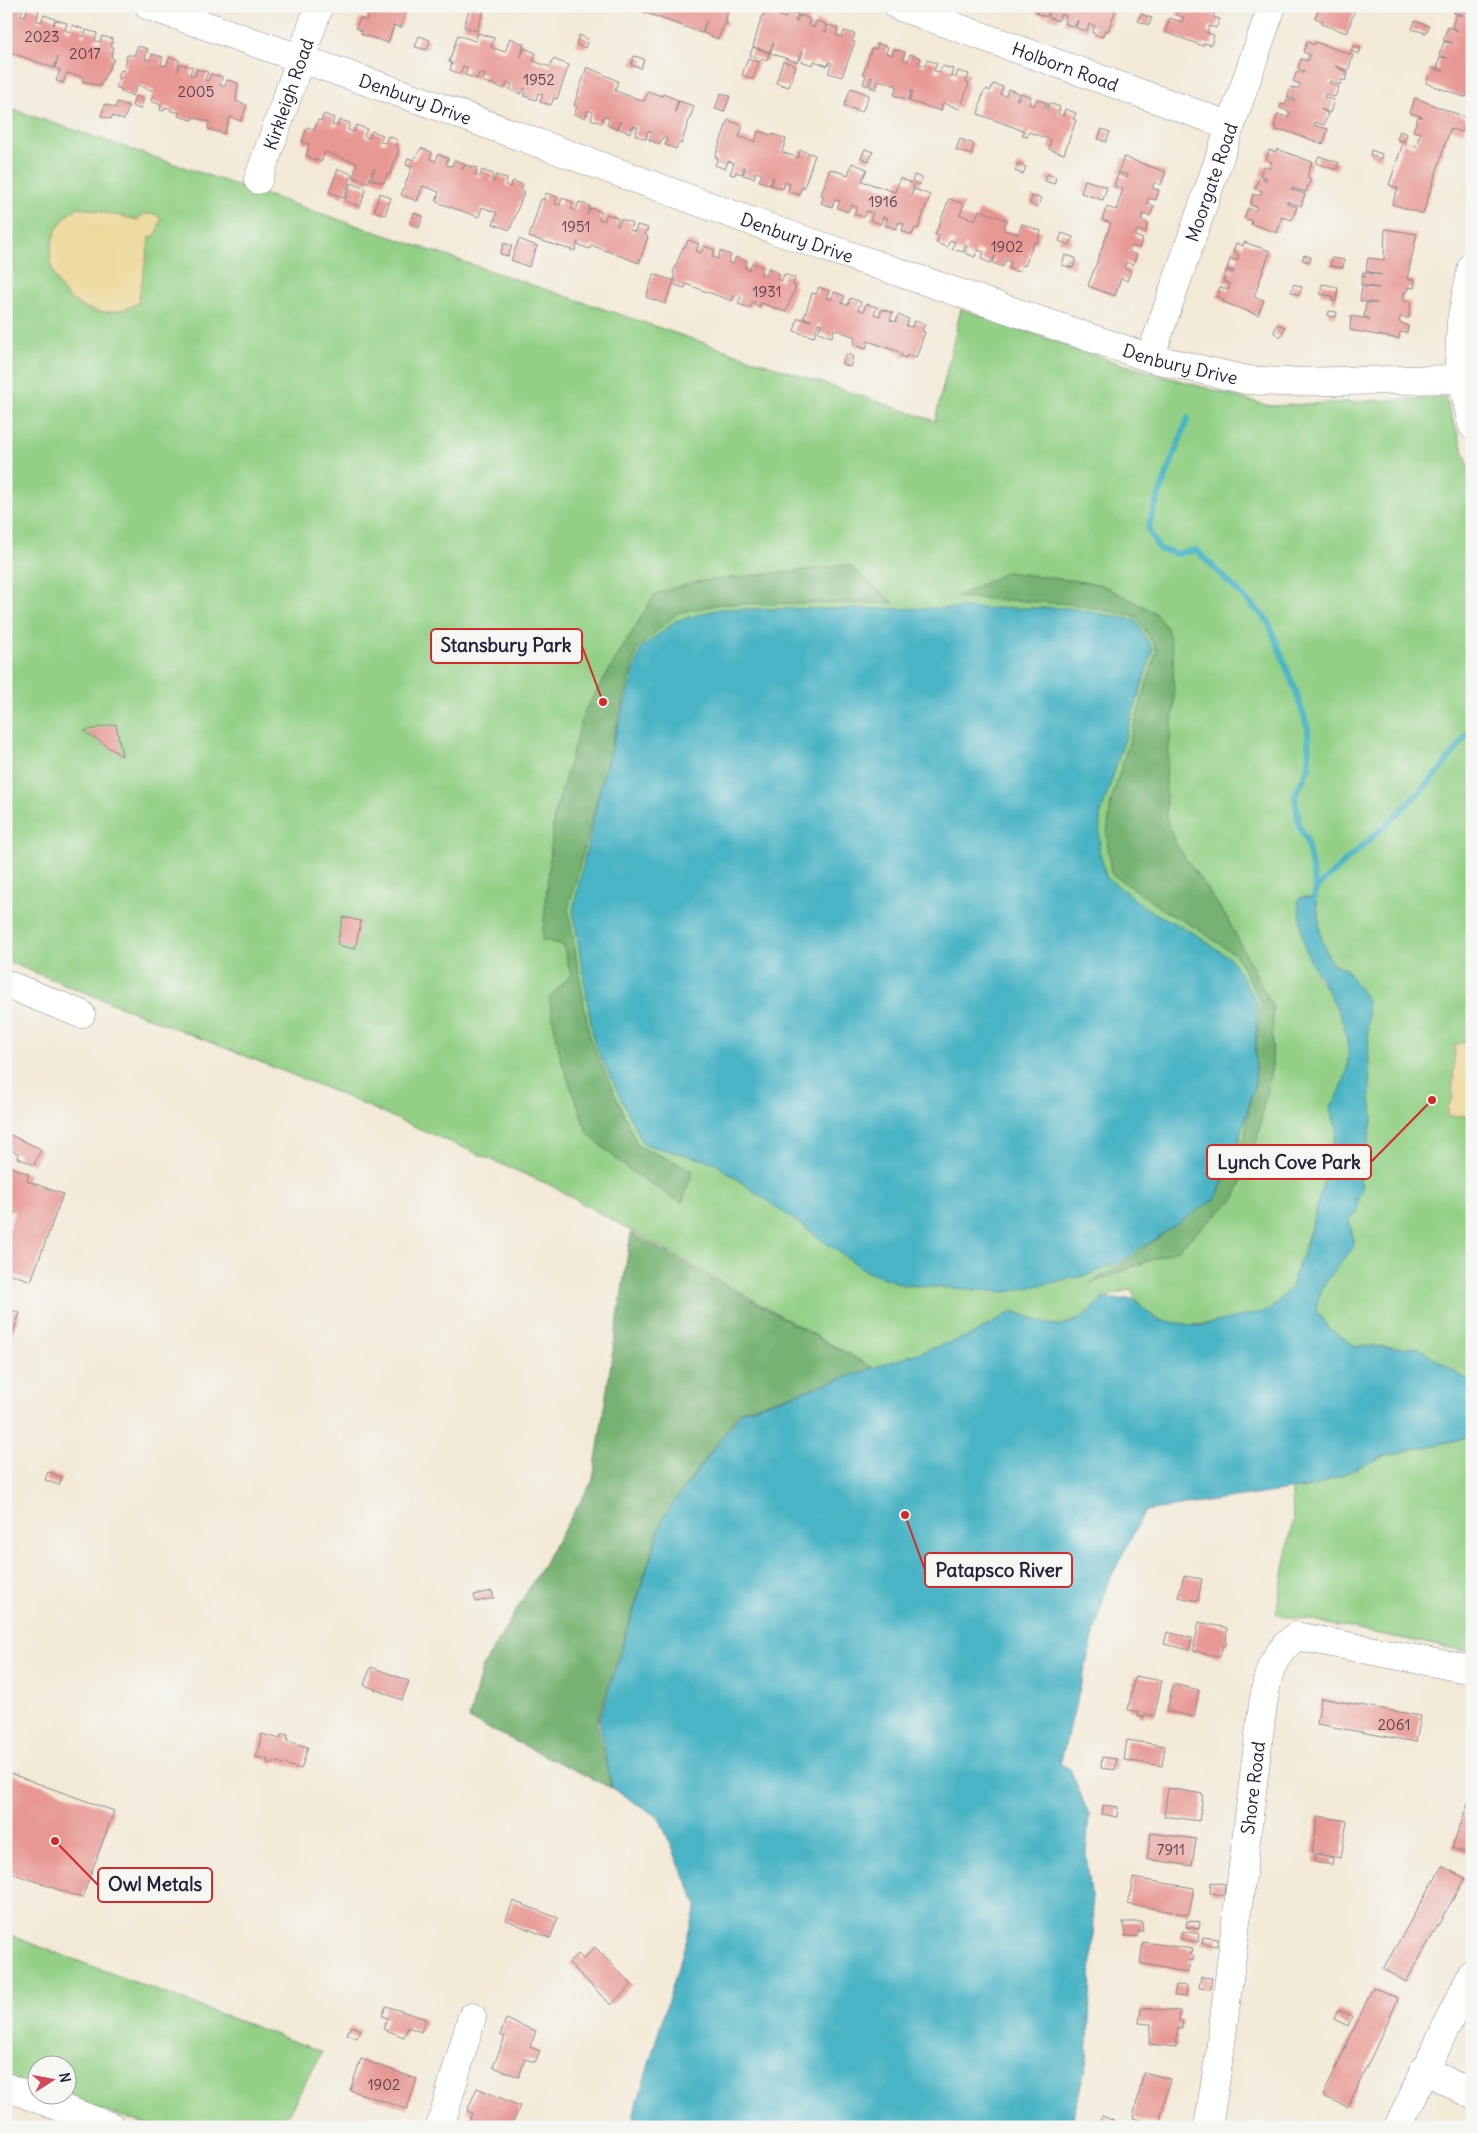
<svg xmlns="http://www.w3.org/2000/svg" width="1478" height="2133" font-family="Delius,sans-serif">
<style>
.green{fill:#93d085;stroke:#5a7960}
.forest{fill:#76b272;stroke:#4c6a56}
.sand{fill:#eeda9e;stroke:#887e6c}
.water{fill:#48b4c5;stroke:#356b80}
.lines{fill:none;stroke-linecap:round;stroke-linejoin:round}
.stream{stroke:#48b4c5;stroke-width:6}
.building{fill:#e89893}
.minor-casing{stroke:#8a8689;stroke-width:29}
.minor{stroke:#fff;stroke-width:28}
.labels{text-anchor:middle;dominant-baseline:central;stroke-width:4.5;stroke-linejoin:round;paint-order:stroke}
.number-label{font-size:15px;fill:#544051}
.street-label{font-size:18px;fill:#22223b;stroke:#f6f6f2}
.leader{fill:none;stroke:#d62828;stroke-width:2}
.callout-dot{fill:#d62828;stroke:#f6f6f2;stroke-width:2}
.callout{fill:#f6f6f2;stroke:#d62828;stroke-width:2}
.callout-label{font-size:19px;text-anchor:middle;font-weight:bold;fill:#22223b}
</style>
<rect width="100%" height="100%" fill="#f6f6f2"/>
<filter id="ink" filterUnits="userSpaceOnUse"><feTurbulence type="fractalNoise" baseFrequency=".02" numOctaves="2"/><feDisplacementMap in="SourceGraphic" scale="10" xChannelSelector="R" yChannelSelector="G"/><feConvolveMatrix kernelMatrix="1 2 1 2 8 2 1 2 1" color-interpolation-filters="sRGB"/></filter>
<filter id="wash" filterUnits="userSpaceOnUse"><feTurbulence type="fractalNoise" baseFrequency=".0096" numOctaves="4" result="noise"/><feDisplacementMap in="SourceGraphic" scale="20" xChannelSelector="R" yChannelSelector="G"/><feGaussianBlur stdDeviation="1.12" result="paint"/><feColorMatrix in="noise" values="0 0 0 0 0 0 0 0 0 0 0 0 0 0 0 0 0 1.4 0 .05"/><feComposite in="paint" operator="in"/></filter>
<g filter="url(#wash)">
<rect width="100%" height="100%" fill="#f3e9d7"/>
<g class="green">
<path d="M 6,107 L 935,421 L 961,309 L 1121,364 L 1270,406 L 1445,397 L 1472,476 L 1472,1383 L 1419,1348 L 1355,1346 L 1329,1328 L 1316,1311 L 1318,1297 L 1329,1275 L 1345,1259 L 1353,1238 L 1349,1220 L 1354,1213 L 1358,1212 L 1357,1198 L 1363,1190 L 1360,1181 L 1373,1116 L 1331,963 L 1321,938 L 1317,904 L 1314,898 L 1300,898 L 1317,977 L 1327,989 L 1344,1022 L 1349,1053 L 1347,1074 L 1340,1094 L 1330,1108 L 1337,1129 L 1316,1211 L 1302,1257 L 1295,1272 L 1292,1286 L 1270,1311 C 1225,1320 1153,1346 1131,1289 L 1101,1299 L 1083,1318 L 1053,1327 L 1013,1311 L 972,1335 L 875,1369 L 550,1185 L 323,1087 L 6,961 Z"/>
<path d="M 1472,1434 L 1472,1652 L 1276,1614 L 1293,1520 L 1292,1490 L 1316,1486 L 1384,1456 L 1466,1438 Z"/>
<path d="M 6,1934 L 322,2052 L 281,2127 L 156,2127 L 54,2096 L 68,2096 L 68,2066 L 38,2066 L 37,2091 L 6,2081 Z"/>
</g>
<g class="forest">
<path d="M 849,565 L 894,603 L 721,604 L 677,613 L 637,649 L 568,909 L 590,1039 L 638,1146 L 693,1170 L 682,1203 L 630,1171 L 588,1134 L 561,1060 L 549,998 L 571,975 L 563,945 L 542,940 L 554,817 L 584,712 L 655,594 L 695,582 Z"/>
<path d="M 1007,572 L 1100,584 L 1154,612 L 1167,628 L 1173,652 L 1174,707 L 1166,775 L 1166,819 L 1176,844 L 1227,918 L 1273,1008 L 1272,1066 L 1257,1139 L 1235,1198 L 1177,1250 L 1089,1284 L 1131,1258 L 1218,1193 L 1245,1137 L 1261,1002 L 1236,955 L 1195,927 L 1163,910 L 1111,873 L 1107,836 L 1111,801 L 1157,650 L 1136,616 L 1072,604 L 956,597 Z"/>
<path d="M 631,1233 L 874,1369 L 740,1411 L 663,1518 L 597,1722 L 611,1788 L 469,1719 L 482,1668 L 593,1480 Z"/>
</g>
<g class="sand">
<path d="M 78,207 L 138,220 L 144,214 L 155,214 L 161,219 L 156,235 L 150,237 L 138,303 C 69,341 16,248 78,207 Z"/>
<path d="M 1472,1039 L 1472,1116 L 1448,1116 L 1448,1106 L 1452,1101 L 1455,1045 Z"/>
</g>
<g class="water">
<path d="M 1069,608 L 1135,620 L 1153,650 L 1100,816 L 1099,850 L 1106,877 L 1147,909 L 1195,934 L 1231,959 L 1257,1003 L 1255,1083 L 1238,1144 L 1216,1198 L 1122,1261 L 1089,1275 L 1007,1292 L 904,1285 L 867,1272 L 713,1162 L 643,1144 L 594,1042 L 573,910 L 603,777 L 641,648 L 676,621 L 720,609 Z"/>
<path d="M 1304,897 L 1314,898 L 1317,904 L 1321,938 L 1331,963 L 1345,968 L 1367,1000 L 1370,1099 L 1373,1116 L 1360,1181 L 1363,1190 L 1357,1198 L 1358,1212 L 1354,1213 L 1349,1220 L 1353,1238 L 1353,1248 C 1337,1269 1319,1283 1316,1311 L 1329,1328 L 1355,1346 L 1419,1348 L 1472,1383 L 1472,1434 L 1466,1438 L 1384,1456 L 1316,1486 L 1145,1511 L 1107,1585 L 1060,1764 L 1070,1769 L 1089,1815 L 1086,1854 L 1094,1918 L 1087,2060 L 1071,2127 L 630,2127 L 697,1905 L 659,1818 L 612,1788 L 599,1721 L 663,1518 L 741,1412 L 972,1335 L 1013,1311 C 1055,1328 1067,1336 1101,1299 L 1134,1299 L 1157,1320 L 1199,1326 L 1270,1310 L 1292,1286 L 1295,1272 L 1302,1257 L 1316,1211 L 1337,1129 L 1330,1108 C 1358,1069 1351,1030 1328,991 C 1320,977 1312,966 1306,951 C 1301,936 1301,917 1298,902 L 1300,898 Z"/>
</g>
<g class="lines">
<g class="stream">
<path d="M 1188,418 L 1153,511 L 1148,529 L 1159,549 L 1177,554 L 1196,550 L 1268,621 L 1296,692 L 1308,729 L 1309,767 L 1295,796 L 1299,826 L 1306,838 L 1316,889"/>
<path d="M 1314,898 L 1316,889 C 1369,837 1432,791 1472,727"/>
</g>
</g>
<g id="blocks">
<g class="building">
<path d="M 11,6 L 23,7 L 21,15 L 25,16 L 28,7 L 39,10 L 37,21 L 41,22 L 44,15 L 55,19 L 53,26 L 56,20 L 67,23 L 65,30 L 70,32 L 72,25 L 83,29 L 81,36 L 84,37 L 86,30 L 97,33 L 95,41 L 100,42 L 102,36 L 113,39 L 111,47 L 114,47 L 111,57 L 114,59 L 100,86 L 82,81 L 83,77 L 67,73 L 63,83 L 56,81 L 60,70 L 55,68 L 58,57 L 54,68 L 6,51 L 6,10 L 10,11 Z"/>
<path d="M 363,6 L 410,6 L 408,12 L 406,11 L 401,28 L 394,25 L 388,43 L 361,34 L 362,31 L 356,28 L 360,18 L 366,20 L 368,15 L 361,12 Z"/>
<path d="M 470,6 L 484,9 L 477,31 L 464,27 Z"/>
<path d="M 627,6 L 730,6 L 725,21 L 727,22 L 727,25 L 724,24 L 718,39 L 703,33 L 706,21 L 702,33 Z"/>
<path d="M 771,6 L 782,9 L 780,16 L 785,18 L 788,11 L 798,14 L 795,21 L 797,22 L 799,15 L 810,19 L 808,25 L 814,28 L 816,21 L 826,24 L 824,31 L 826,32 L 828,25 L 838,28 L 836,35 L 842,37 L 844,31 L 855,34 L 852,42 L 855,42 L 842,77 L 828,73 L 832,63 L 829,62 L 828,66 L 814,61 L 813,65 L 800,61 L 803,52 L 801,52 L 797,62 L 770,53 L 774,42 L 769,52 L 753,47 L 762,15 L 764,16 L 765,11 L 769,12 Z"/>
<path d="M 1038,6 L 1117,6 L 1108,31 L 1105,30 L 1102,37 L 1092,33 L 1095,26 L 1089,24 L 1087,31 L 1076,28 L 1078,20 L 1074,27 L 1064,23 L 1066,16 L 1061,14 L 1058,21 L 1048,17 L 1050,10 L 1046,17 L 1036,13 Z"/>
<path d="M 1179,6 L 1224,6 L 1222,13 L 1215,10 L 1213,17 L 1220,19 L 1216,28 L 1209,26 L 1207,33 L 1214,35 L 1211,45 L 1204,43 L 1203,46 L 1165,32 L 1170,18 L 1182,22 L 1184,17 L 1176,15 Z"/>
<path d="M 1327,6 L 1356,6 L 1347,33 L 1321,24 L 1323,21 L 1315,18 L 1319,8 L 1326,10 Z"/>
<path d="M 1456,6 L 1472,6 L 1472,79 L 1469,82 L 1472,83 L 1472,91 L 1469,91 L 1467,96 L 1464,97 L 1426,83 L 1431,68 L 1444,71 L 1437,69 L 1440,57 L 1448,58 L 1439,55 L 1444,42 L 1453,43 L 1443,40 L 1448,27 L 1458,31 L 1452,27 L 1456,15 L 1463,15 L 1454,13 Z"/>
<path d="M 1141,14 L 1152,18 L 1149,25 L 1138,21 Z"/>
<path d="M 1415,21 L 1429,26 L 1426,33 L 1412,29 Z"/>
<path d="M 478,33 L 494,38 L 491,47 L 505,52 L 510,38 L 524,44 L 521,57 L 524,48 L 536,53 L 533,61 L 550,67 L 553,59 L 569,65 L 557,99 L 554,98 L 551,105 L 540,102 L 543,95 L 538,93 L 536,100 L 524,96 L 526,89 L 524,88 L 521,94 L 510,90 L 512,84 L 507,82 L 505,89 L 482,81 L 485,74 L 479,73 L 477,79 L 465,75 L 468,68 L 463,66 L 460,74 L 450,70 L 452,63 L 449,62 L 458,35 L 475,41 Z"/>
<path d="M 579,35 L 588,39 L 585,48 L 576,45 Z"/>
<path d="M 419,36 L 430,40 L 427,50 L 415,47 Z"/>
<path d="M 1307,42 L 1314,45 L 1315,42 L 1353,55 L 1348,71 L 1335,66 L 1348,73 L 1345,81 L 1342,79 L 1340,85 L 1330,81 L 1329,83 L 1339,87 L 1335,97 L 1325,94 L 1324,97 L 1334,100 L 1330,113 L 1320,109 L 1328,114 L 1324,125 L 1315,122 L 1314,125 L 1328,129 L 1323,144 L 1283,130 L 1283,132 L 1276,130 L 1277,127 L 1274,127 L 1278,114 L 1288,118 L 1290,112 L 1280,108 L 1281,104 L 1285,105 L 1287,99 L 1294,101 L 1295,99 L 1287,97 L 1291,87 L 1298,89 L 1300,84 L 1293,81 L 1297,71 L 1304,73 L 1304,71 L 1298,69 L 1301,59 L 1308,61 L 1310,55 L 1303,52 Z"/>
<path d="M 878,43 L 888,47 L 886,53 L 892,55 L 894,49 L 905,52 L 903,59 L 908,61 L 910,54 L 921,58 L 919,64 L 925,66 L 927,60 L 937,63 L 934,71 L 940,72 L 942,66 L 953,69 L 951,76 L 956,78 L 958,71 L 969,74 L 966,82 L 969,83 L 960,109 L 943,103 L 941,111 L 909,101 L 913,91 L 911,91 L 908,100 L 894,95 L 897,86 L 879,80 L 876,89 L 870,87 L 873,78 L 871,77 L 868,86 L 863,84 L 866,75 L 863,74 L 872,48 L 876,49 Z"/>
<path d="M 138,46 L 148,49 L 145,59 L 150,60 L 152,54 L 163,57 L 161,65 L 166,66 L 170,57 L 179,60 L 178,71 L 181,64 L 192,67 L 190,75 L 195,76 L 197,69 L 208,72 L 205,80 L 208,81 L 211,74 L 222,77 L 220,85 L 225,86 L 227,80 L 238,83 L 236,101 L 247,105 L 241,121 L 230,117 L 224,134 L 208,129 L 209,122 L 193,117 L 192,120 L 178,116 L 179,112 L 171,111 L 171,109 L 165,107 L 164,111 L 160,110 L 161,105 L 151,101 L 154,91 L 137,85 L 133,96 L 120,91 L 121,89 L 116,87 L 119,79 L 121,78 L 118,77 L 121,70 L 124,71 L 127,55 L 134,55 Z"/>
<path d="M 1353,46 L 1361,49 L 1359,54 L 1351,51 Z"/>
<path d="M 753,47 L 769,53 L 767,61 L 750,55 Z"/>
<path d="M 634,56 L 644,59 L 641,68 L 631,65 Z"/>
<path d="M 748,58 L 759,62 L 753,79 L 742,75 Z"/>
<path d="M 783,61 L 796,66 L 789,87 L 776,83 Z"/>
<path d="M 587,67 L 618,81 L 615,91 L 644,101 L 648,91 L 662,96 L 663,94 L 678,100 L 675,112 L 679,101 L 694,106 L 681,144 L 678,143 L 676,149 L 665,145 L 667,139 L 663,137 L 660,144 L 649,140 L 652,132 L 648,131 L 646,139 L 635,135 L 638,127 L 632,126 L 630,133 L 619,129 L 620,121 L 617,129 L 607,125 L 609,118 L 604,116 L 601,123 L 591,119 L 593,112 L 588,110 L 585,118 L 574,114 L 577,107 L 574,105 Z"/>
<path d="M 993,84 L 1003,87 L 1000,94 L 1006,96 L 1008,89 L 1019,93 L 1016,99 L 1018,100 L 1021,93 L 1031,97 L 1029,104 L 1034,106 L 1037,99 L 1047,103 L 1045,109 L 1047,110 L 1049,103 L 1060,107 L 1058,114 L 1063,116 L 1065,109 L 1076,113 L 1073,119 L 1076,120 L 1064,154 L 1049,149 L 1051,140 L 1029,132 L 1027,137 L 1022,136 L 1024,131 L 978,114 L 983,93 L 987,89 L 990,91 Z"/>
<path d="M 851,88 L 869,95 L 862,112 L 844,106 Z"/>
<path d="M 721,93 L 730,96 L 724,112 L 715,109 Z"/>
<path d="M 135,96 L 144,99 L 140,109 L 132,106 Z"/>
<path d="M 1415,98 L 1467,118 L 1463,132 L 1450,129 L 1423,214 L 1392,204 L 1398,188 L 1389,185 L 1403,143 L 1415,147 L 1421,133 L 1413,131 L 1418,117 L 1423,117 L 1410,113 Z"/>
<path d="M 117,102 L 129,106 L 124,120 L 112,116 L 111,119 L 101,116 L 105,104 L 115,108 Z"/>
<path d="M 324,114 L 334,118 L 332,125 L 337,126 L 340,120 L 350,123 L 348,130 L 354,132 L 356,125 L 367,129 L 364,136 L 369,138 L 372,131 L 383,135 L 380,142 L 385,143 L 388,136 L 398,140 L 396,147 L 399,149 L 390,175 L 387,174 L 384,183 L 371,179 L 375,169 L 373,169 L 368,183 L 353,177 L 357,163 L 325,152 L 321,162 L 306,156 L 309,144 L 302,142 L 307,127 L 314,130 L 318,120 L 321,121 Z"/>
<path d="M 728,120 L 743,126 L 739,137 L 744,138 L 755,142 L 758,131 L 773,136 L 773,134 L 786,139 L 782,152 L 798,158 L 800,150 L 815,155 L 804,188 L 801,188 L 799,195 L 788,191 L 790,184 L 785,182 L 783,189 L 771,185 L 774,178 L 772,177 L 770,185 L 759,181 L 762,174 L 756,172 L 754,178 L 743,175 L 746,168 L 744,167 L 742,174 L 736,172 L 735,175 L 730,174 L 734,163 L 728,161 L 725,169 L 715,165 L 718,158 L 715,157 Z"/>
<path d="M 1102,129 L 1110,132 L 1106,142 L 1098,139 Z"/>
<path d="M 1400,131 L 1407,134 L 1404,142 L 1397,139 Z"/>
<path d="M 960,139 L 974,144 L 971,155 L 956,150 Z"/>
<path d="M 421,148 L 432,152 L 430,159 L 436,161 L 438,154 L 448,158 L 446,165 L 452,166 L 454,160 L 465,164 L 462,170 L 466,165 L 477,168 L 475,175 L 480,177 L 482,170 L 493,174 L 491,181 L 494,182 L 496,175 L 507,179 L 505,185 L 510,187 L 513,181 L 523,185 L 521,191 L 524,192 L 510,230 L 493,224 L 497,213 L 482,207 L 479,217 L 436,202 L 439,192 L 423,186 L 417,201 L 401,195 L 412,167 L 406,165 L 408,158 L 414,160 Z"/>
<path d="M 865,149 L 873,152 L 869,161 L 861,158 Z"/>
<path d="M 1277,149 L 1312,162 L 1307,177 L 1311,178 L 1306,192 L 1292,188 L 1292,190 L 1305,194 L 1301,206 L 1287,201 L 1287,203 L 1297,207 L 1292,220 L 1282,217 L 1277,233 L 1251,224 L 1252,221 L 1244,218 L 1248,208 L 1255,211 L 1257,207 L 1250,205 L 1253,194 L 1260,196 L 1262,191 L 1255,189 L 1259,178 L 1266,180 L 1267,178 L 1260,176 L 1263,166 L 1270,168 L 1272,162 L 1266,160 L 1269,150 L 1276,152 Z"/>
<path d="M 1371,150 L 1382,154 L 1381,159 L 1370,155 Z"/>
<path d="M 1319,156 L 1339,163 L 1336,170 L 1316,163 Z"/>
<path d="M 1124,157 L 1166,172 L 1161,185 L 1155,182 L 1152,188 L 1159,190 L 1156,200 L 1149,198 L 1147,204 L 1154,206 L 1150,216 L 1143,214 L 1141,220 L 1148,223 L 1145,233 L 1137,230 L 1135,236 L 1143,239 L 1139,248 L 1132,246 L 1129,252 L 1137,255 L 1133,265 L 1126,262 L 1124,268 L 1131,271 L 1127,281 L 1121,278 L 1115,296 L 1088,286 L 1111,223 L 1102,220 L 1107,207 L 1116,210 L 1123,189 L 1114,186 L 1118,174 L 1127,178 L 1128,175 L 1118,172 Z"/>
<path d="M 852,163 L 867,169 L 862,181 L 895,192 L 900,178 L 912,183 L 914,175 L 922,178 L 919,185 L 915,183 L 910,197 L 914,189 L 930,195 L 918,229 L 915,228 L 912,235 L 902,231 L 904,224 L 899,222 L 896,229 L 885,225 L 888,218 L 883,217 L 881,224 L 870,220 L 873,213 L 867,211 L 864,217 L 854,214 L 857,207 L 851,205 L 848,212 L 837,208 L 840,201 L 835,200 L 832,207 L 821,203 L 824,196 L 821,195 L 830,169 L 848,175 Z"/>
<path d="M 1018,164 L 1026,167 L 1023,174 L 1015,171 Z"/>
<path d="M 338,169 L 352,174 L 344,198 L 329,192 Z"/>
<path d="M 1047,174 L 1056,177 L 1054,184 L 1045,181 Z"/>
<path d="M 1085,180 L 1107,187 L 1103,200 L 1081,193 Z"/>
<path d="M 351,183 L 366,189 L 360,207 L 345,201 Z"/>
<path d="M 380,193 L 391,198 L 385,215 L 374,211 Z"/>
<path d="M 546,193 L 557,197 L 555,204 L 560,205 L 562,198 L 573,202 L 571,209 L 576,211 L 579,202 L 590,206 L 587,215 L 591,208 L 602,212 L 599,219 L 604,221 L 607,214 L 618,218 L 616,225 L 618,226 L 621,219 L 632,223 L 630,230 L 635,232 L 637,225 L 648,228 L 645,235 L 648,237 L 639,263 L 591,245 L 590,249 L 578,245 L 578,241 L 575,251 L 529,237 L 541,199 L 544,200 Z"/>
<path d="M 1032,196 L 1041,198 L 1038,207 L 1030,204 Z"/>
<path d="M 949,199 L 964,204 L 960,215 L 975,220 L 979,210 L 1007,220 L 1003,230 L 1017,233 L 1017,235 L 1022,224 L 1041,231 L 1037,243 L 1034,242 L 1025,266 L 1022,265 L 1019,272 L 1009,269 L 1011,262 L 1006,260 L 1003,267 L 993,263 L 995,256 L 991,263 L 981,259 L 984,252 L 977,250 L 975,257 L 965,253 L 967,246 L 965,245 L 963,252 L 952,249 L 955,242 L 950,240 L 947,247 L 936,243 L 939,236 L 935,235 Z"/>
<path d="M 414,213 L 423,216 L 419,228 L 410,224 Z"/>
<path d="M 1385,229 L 1417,234 L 1407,279 L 1415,280 L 1414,288 L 1408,287 L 1407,292 L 1404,292 L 1403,301 L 1411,302 L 1409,318 L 1400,317 L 1399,322 L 1408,326 L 1407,333 L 1400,332 L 1399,339 L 1350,330 L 1351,316 L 1370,319 L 1364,316 L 1366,303 L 1377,303 L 1360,301 L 1362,287 L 1379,288 L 1361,285 L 1362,278 L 1366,277 L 1362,276 L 1363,272 L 1382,275 L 1366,271 L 1368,258 L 1384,260 Z"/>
<path d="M 1062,233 L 1073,237 L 1070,245 L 1059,241 Z"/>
<path d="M 519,239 L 537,246 L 529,267 L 511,260 Z"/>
<path d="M 688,240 L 699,244 L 696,251 L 701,253 L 704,246 L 715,250 L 712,257 L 718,259 L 720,251 L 731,255 L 728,262 L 733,264 L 736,257 L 747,261 L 745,268 L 749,270 L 752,263 L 763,267 L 760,274 L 766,275 L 768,268 L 779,273 L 776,279 L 782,281 L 784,274 L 795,278 L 793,285 L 796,286 L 786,312 L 761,303 L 760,307 L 754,304 L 755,302 L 753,301 L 750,308 L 738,304 L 741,296 L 735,294 L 732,301 L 686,284 L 685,288 L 675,285 L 677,281 L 673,279 L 675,274 L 673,273 L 683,247 L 685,247 Z"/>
<path d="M 1244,242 L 1270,251 L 1254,297 L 1264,300 L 1258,315 L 1223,302 L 1224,300 L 1217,297 L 1220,287 L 1228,290 L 1230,284 L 1223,281 L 1226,270 L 1233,273 L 1234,271 L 1227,269 L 1230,259 L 1237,261 L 1239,255 L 1233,252 L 1236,243 L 1243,246 Z"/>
<path d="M 504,243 L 512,246 L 508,256 L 500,254 Z"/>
<path d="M 1065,255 L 1076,258 L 1073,268 L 1062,265 Z"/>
<path d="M 1304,255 L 1311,257 L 1310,262 L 1302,260 Z"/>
<path d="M 1332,258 L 1344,260 L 1343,268 L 1330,266 Z"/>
<path d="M 654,274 L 674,281 L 665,304 L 646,297 Z"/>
<path d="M 1294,284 L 1302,287 L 1299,295 L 1291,292 Z"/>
<path d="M 1322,284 L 1338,287 L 1336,302 L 1332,301 L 1333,296 L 1320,294 Z"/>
<path d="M 819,287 L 829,291 L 826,298 L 832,299 L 834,292 L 845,296 L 842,303 L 848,305 L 850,298 L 861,302 L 858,309 L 864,311 L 866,304 L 877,307 L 874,314 L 880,316 L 882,309 L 893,313 L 890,320 L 896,322 L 898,315 L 909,319 L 906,326 L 912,327 L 914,321 L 925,324 L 922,331 L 925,332 L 916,358 L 907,355 L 906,358 L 900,356 L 902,353 L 868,341 L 866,349 L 854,345 L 855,337 L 834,329 L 832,337 L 818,332 L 821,324 L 818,323 L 814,337 L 794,331 L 798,318 L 812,321 L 804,318 L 812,293 L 816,294 Z"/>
<path d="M 1329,311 L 1337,312 L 1336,317 L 1328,316 Z"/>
<path d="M 1277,324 L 1285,327 L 1281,337 L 1274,333 Z"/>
<path d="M 846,354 L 853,356 L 850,367 L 842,364 Z"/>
<path d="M 116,724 L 122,756 L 84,731 Z"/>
<path d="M 343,917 L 361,921 L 355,949 L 337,945 Z"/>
<path d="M 6,1133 L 41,1149 L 34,1165 L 18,1158 L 19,1154 L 6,1148 Z"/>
<path d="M 6,1166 L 29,1174 L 27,1181 L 63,1194 L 31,1281 L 6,1272 L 6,1235 L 15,1212 L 6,1209 Z"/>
<path d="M 6,1308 L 20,1313 L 9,1343 L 6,1342 Z"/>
<path d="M 48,1472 L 62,1477 L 59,1485 L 45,1480 Z"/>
<path d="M 1184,1576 L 1202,1579 L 1198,1601 L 1178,1597 Z"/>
<path d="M 492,1591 L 494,1598 L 476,1602 L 474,1595 Z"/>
<path d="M 1199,1622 L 1227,1628 L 1226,1646 L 1223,1645 L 1220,1657 L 1193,1651 Z"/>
<path d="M 1167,1632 L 1192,1638 L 1189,1650 L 1164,1644 Z"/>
<path d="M 371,1667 L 409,1681 L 402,1700 L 364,1685 Z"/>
<path d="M 1135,1676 L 1162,1681 L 1154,1716 L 1145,1714 L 1144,1717 L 1138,1716 L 1138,1712 L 1128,1710 Z"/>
<path d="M 1173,1684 L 1199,1690 L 1194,1717 L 1167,1711 Z"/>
<path d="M 1321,1698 L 1421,1716 L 1416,1742 L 1317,1724 Z"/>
<path d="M 262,1734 L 280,1739 L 282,1734 L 288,1735 L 287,1741 L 308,1747 L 301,1769 L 274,1761 L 273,1765 L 268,1763 L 268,1760 L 256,1757 Z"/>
<path d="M 1127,1740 L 1165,1746 L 1162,1766 L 1124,1760 Z"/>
<path d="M 1102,1757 L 1117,1759 L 1115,1770 L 1101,1768 Z"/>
<path d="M 6,1772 L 114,1811 L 82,1898 L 6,1871 Z"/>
<path d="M 1168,1788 L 1203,1794 L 1199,1821 L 1164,1816 Z"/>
<path d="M 1472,1792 L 1472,1855 L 1452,1848 Z"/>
<path d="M 1103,1805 L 1118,1807 L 1117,1817 L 1102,1814 Z"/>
<path d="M 1318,1816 L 1347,1821 L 1341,1858 L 1312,1853 Z"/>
<path d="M 1151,1833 L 1196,1839 L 1192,1866 L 1147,1859 Z"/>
<path d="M 1315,1855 L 1333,1858 L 1332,1865 L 1314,1862 Z"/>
<path d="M 1442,1866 L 1465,1878 L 1406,1982 L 1383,1969 Z"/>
<path d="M 1133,1878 L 1194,1888 L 1189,1915 L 1128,1904 Z"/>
<path d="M 1211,1882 L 1225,1884 L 1224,1895 L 1210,1893 Z"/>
<path d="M 513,1901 L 558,1918 L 550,1938 L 506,1920 Z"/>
<path d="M 1187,1921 L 1200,1922 L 1199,1929 L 1186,1927 Z"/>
<path d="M 1123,1922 L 1142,1922 L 1143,1931 L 1138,1931 L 1138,1936 L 1125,1936 Z"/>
<path d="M 1182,1931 L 1199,1934 L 1198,1942 L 1180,1939 Z"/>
<path d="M 1203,1937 L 1218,1939 L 1217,1946 L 1202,1944 Z"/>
<path d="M 1143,1942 L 1193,1949 L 1191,1955 L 1194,1956 L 1193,1961 L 1190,1960 L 1188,1973 L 1140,1963 Z"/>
<path d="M 595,1947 L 632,1985 L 611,2005 L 569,1963 L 578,1954 L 583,1959 Z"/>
<path d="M 1201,1977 L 1212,1978 L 1210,1989 L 1199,1988 Z"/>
<path d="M 1176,1985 L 1187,1986 L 1186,1997 L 1174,1996 Z"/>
<path d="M 1373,1987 L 1398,1998 L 1397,2002 L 1348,2107 L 1323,2096 Z"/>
<path d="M 386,2006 L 426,2019 L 421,2032 L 408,2027 L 404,2037 L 383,2029 L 388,2018 L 382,2016 Z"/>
<path d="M 1141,2008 L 1180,2011 L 1179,2021 L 1183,2021 L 1182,2028 L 1178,2028 L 1176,2047 L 1149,2044 L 1151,2024 L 1139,2023 Z"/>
<path d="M 1338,2010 L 1352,2016 L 1348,2026 L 1334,2019 Z"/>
<path d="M 506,2019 L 536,2031 L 530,2047 L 540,2051 L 535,2062 L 525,2059 L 519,2077 L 493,2067 L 505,2037 L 500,2035 Z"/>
<path d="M 351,2026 L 361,2030 L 357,2038 L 347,2034 Z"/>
<path d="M 361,2059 L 417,2079 L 407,2109 L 350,2090 Z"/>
<path d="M 1144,2072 L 1170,2079 L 1159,2125 L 1133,2118 Z"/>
<path d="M 477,2088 L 520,2106 L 511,2127 L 467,2127 L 472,2113 L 467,2111 Z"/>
<path d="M 1102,2116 L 1114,2121 L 1112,2127 L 1097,2126 Z"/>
</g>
</g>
</g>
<g filter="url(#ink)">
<use href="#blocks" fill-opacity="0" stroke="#8a8689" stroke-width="1"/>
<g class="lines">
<defs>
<g id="minor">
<path id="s1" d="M 149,6 L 423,101 L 778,231 L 1150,358 L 1247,380 L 1281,382 L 1462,379"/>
<path id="s2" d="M 898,6 L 1231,126"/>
<path id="s3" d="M 258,180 L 319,6"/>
<path d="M 1472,266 L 1461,321 L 1459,362 L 1472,425"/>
<path id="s4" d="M 1150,358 L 1272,6"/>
<path d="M 6,984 L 81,1014"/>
<path d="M 1424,2069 L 1472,2095"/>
<path d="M 6,2087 L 112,2127"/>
<path d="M 440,2127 L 472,2017"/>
<path id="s5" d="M 1208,2127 L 1220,2052 L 1261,1719 C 1267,1682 1265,1662 1296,1636 L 1472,1670"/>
<path d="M 1398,2127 L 1472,1973"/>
</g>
</defs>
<use href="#minor" class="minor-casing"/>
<use href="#minor" class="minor"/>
</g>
</g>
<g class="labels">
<g class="number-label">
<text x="42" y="36">2023</text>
<text x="85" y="53">2017</text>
<text x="539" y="79">1952</text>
<text x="196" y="91">2005</text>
<text x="883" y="201">1916</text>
<text x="576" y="226">1951</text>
<text x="1007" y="246">1902</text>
<text x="767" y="291">1931</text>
<text x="1394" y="1724">2061</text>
<text x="1171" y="1849">7911</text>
<text x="384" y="2084">1902</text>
</g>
<g class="street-label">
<text stroke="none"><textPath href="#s2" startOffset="178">Holborn Road</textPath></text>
<text stroke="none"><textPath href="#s3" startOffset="91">Kirkleigh Road</textPath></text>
<text stroke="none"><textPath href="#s1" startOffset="282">Denbury Drive</textPath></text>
<text stroke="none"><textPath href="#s4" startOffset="186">Moorgate Road</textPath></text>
<text stroke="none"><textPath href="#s1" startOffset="688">Denbury Drive</textPath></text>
<text stroke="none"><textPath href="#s1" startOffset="1092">Denbury Drive</textPath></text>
<text stroke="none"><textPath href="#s5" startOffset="342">Shore Road</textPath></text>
</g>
</g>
<path class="leader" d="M603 702L582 646M1432 1100L1371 1162M905 1515L925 1570M55 1841L98 1885"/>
<g class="callout-dot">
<circle cx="603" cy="702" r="5"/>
<circle cx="1432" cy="1100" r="5"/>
<circle cx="905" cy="1515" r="5"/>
<circle cx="55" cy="1841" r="5"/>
</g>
<g class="callout">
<rect x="431" y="629" width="151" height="34" rx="5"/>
<rect x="1207" y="1145" width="164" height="34" rx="5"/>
<rect x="925" y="1553" width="147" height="34" rx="5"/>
<rect x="98" y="1868" width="114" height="34" rx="5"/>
</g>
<g class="callout-label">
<text x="506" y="652">Stansbury Park</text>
<text x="1289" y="1169">Lynch Cove Park</text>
<text x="999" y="1577">Patapsco River</text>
<text x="155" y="1891">Owl Metals</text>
</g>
<rect width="1478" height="2133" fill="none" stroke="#f6f6f2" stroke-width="25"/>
<g transform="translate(52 2080) rotate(79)"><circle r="24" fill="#f6f6f2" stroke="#a1a1a9"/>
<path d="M0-4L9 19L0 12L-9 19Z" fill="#d1495b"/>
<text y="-8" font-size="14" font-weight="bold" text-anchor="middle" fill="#22223b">N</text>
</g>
</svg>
